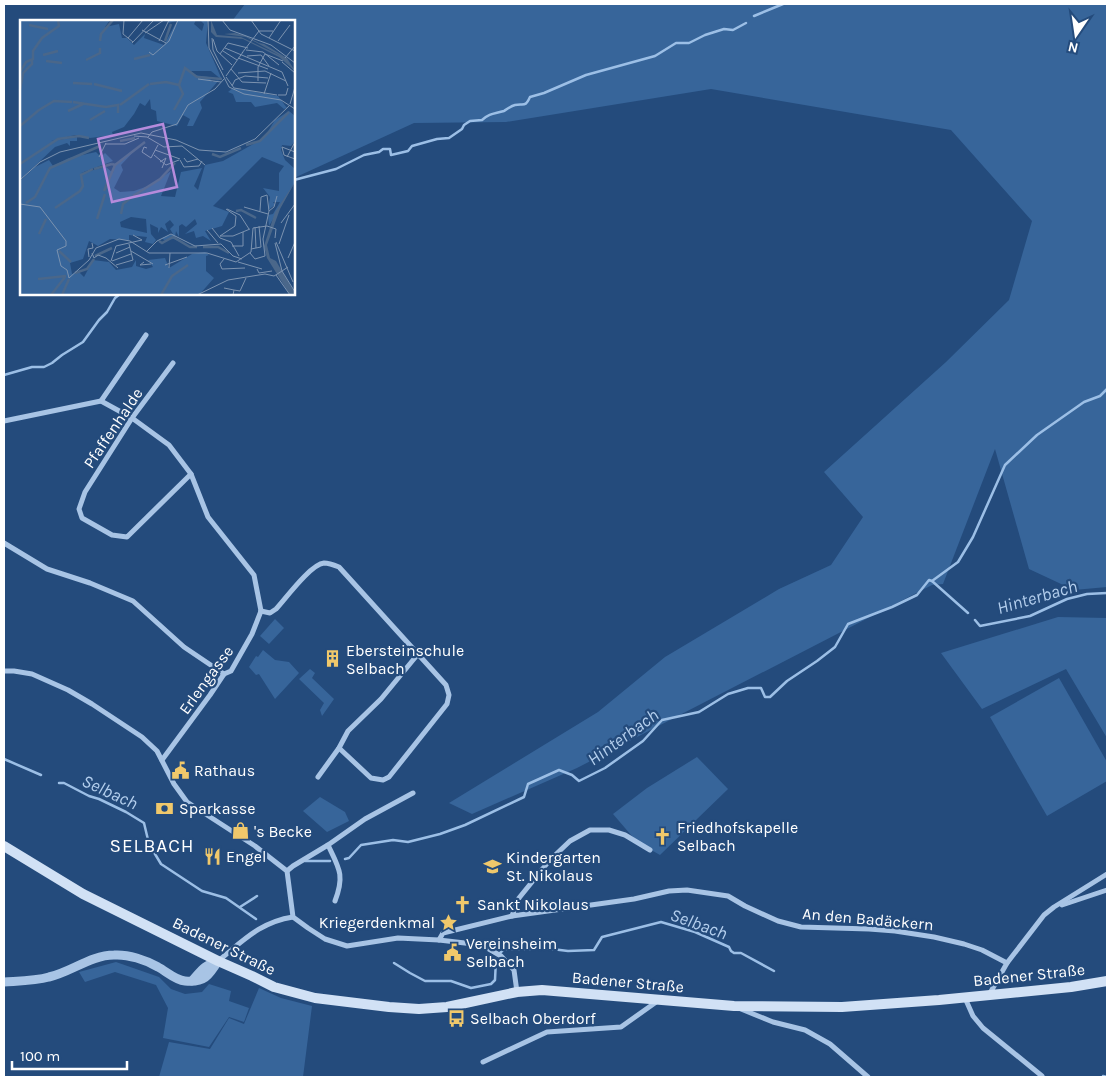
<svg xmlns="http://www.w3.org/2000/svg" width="1111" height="1081" font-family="Karla,sans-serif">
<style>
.green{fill:#37659a}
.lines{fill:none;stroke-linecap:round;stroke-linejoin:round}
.stream{stroke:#9cbfe6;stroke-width:2.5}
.minor{stroke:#a8c4e5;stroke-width:5}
.tertiary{stroke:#a8c4e5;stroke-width:9}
.secondary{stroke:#d1e1f5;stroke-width:10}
.labels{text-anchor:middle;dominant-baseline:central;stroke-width:4.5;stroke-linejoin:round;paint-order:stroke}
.street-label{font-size:16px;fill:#fff;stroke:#244b7c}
.poi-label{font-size:16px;fill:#fff;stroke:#244b7c;text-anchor:start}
.water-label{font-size:18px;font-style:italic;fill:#b3ceed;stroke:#244b7c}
.quarter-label{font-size:19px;letter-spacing:1px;fill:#fff;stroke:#244b7c}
.inset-river{fill:none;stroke:#4a678a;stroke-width:2.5}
.inset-road{fill:none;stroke:#7c93b0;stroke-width:1}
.view{fill:#b68bdc;fill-opacity:0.15;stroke:#b68bdc;stroke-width:2.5}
.inset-edge{fill:none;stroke:#fff;stroke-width:2.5}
</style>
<rect width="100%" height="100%" fill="#244b7c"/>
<g class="green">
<path d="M 245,4 L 1107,4 L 1107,587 L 1074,590 L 1029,569 L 995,449 L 943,584 L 932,585 L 577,768 L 472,814 L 449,803 L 598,712 L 665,657 L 779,589 L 831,565 L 863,517 L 824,472 L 946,362 L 1009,300 L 1032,221 L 951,130 L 711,89 L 506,122 L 414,123 L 294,178 L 294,21 L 232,21 Z"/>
<path d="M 1058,617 L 1107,618 L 1107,738 L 1066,669 L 982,709 L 941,653 Z"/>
<path d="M 275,619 L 284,628 L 269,644 L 260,636 Z"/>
<path d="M 263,650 L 275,660 L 289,662 L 299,673 L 275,699 L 259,674 L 256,675 L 249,667 L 256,656 L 258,657 Z"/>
<path d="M 310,669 L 315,673 L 312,678 L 334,699 L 322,716 L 320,710 L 324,703 L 299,679 Z"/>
<path d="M 1059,678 L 1107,762 L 1107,781 L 1047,816 L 990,717 Z"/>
<path d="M 697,757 L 728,789 L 660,855 L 637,842 L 613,814 L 647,788 Z"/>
<path d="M 320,797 L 345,812 L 349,821 L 327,832 L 303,811 Z"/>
<path d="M 116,962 L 159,977 L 171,989 L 185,994 L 202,992 L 209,984 L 231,991 L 229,1001 L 249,1008 L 244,1022 L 229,1017 L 209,1047 L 163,1038 L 168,1008 L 156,985 L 115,972 L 85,982 L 79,972 Z"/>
<path d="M 259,988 L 281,998 L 312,1006 L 303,1077 L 159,1077 L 169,1042 L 210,1049 L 229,1018 L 244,1024 Z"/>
</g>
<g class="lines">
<g class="stream">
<path d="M 754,16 L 783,4"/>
<path d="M 294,180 L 336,169 L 364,155 L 379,152 L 383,149 L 390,149 L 391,155 L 408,151 L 412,146 L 437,139 L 449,138 L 462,129 L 464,125 L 470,121 L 482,120 C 490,113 494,114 504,111 C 507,109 511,106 515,105 C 524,103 525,108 530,97 L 544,93 L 586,75 L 655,56 L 676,43 L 689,43 L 705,35 L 724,29 L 733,30 L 746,23"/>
<path d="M 4,375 L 32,367 L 44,367 L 52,363 L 62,355 L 83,342 L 99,320 L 107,312 L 115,298 L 120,294"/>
<path d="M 932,581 L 958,562 L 973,537 L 1005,465 L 1037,435 L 1084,402 L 1100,396 L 1107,389"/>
<path d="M 975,620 L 980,626 L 1030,616 L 1067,599 L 1087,594 L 1107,593"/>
<path d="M 4,759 L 41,775"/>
<path d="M 59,783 L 64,783 L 89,796 L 99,799 L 126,812 L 144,823 L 149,844 L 161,864 L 202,891 L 226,898 L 256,919"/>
<path d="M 345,859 L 349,858 L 361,845 L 393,840 L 408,842 L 440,834 L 465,825 L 524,797 L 528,784 L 559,770 L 572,775 L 579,781 L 605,768 L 643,741 L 662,720 L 699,712 L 728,694 L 748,688 L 761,688 L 765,697 L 770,697 L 787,681 L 817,661 L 835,647 L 848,624 L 892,607 L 917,595 L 929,580 L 932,581 L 968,613"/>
<path d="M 305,861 L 330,861"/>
<path d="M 240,907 L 257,896"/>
<path d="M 500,953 L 504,949 L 530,949 L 536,947 L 568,951 L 594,950 L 602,937 L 661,922 L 695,932 L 729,947 L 731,951 L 734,953 L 741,953 L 774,971"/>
<path d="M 394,963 L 410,973 L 425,981 L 451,981 L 471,988 L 491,984 L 495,980 L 496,959"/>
<path d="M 1103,1076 L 1107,1077"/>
</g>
<g class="minor">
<path d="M 173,363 L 132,418 L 85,492 L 79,509 L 82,518 L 112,535 L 127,537 L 191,474"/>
<path d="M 101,401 L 146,335"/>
<path d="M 4,421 L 101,401 L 132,418 L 169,445 L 191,474 L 208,517 L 254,575 L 261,611"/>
<path d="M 4,543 L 47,569 L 90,583 L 133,601 L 184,647 L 224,674"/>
<path d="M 261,611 L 270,613 L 276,609 C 286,598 311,564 324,563 C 329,563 334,565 339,567 L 446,685 L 449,695 L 447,704 L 389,777 L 383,780 L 371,778 L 339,748"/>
<path d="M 4,671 L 14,671 L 32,674 L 68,690 L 92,704 L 142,737 L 157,751 L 174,784 L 187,802 L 255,846 L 287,871 L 293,917 L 308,928 L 325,939 L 347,946 L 398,938 L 439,940 L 482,945 L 501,956 L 514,970 L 517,992"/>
<path d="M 162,760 L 210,695 L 224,674 L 231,671 L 252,634 L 261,611"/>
<path d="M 318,777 L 339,748 L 348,731 L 381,699 L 418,654"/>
<path d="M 328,845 C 339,868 345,875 335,901"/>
<path d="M 287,871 L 293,866 L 328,845 L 365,819 L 413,793"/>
<path d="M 1062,905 L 1107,890"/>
<path d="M 512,916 L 519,898 L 549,861 L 570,841 L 590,830 L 609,830 L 625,835 L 650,850"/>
<path d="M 439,940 L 443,933 L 512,916 L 634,899 L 669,891 L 687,890 L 728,896 L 745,906 L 778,921 L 801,927 L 869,929 L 895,931 L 934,937 L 964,944 L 982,950 L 1007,963"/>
<path d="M 218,961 C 243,941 260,922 293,917"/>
<path d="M 989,995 L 1007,963 L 1044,915 L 1054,907 L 1107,874"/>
<path d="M 965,998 L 973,1016 L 983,1028 L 1042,1076"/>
<path d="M 741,1009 L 773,1022 L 805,1030 L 830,1044 L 868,1077"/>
<path d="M 483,1062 L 547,1032 L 621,1027 L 659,1000"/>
</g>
<g class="tertiary">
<path d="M 192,981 C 202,970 203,966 218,961"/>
<path d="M 4,982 C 19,981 35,981 49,977 C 71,972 91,955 114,955 C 128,954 146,960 158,967 C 166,971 175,980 185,981 C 204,983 209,976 218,961"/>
</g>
<path class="secondary" d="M 4,846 L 83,894 L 218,961 L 252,976 L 274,987 L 315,998 L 389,1007 L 419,1009 L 447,1007 L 517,992 L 542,990 L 734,1006 L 842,1007 L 939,1000 L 1071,987 L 1107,981"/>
</g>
<defs>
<symbol id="building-bare" viewBox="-9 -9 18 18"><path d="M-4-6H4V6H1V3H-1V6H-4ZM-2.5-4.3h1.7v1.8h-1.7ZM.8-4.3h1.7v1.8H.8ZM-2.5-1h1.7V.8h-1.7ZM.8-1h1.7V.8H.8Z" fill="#f0c86b" stroke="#244b7c" stroke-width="2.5" paint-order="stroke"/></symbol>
<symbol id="civic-bare" viewBox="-9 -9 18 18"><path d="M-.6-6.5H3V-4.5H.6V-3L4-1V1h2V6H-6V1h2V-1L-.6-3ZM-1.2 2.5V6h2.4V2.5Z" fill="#f0c86b" stroke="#244b7c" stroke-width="2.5" paint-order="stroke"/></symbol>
<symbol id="bank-bare" viewBox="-9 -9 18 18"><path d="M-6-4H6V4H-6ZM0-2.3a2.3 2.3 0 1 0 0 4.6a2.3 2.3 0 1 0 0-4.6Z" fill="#f0c86b" stroke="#244b7c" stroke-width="2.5" paint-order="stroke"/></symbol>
<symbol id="shop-bare" viewBox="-9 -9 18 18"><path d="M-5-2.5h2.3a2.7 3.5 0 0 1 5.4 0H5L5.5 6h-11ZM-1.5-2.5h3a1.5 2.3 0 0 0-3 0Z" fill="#f0c86b" stroke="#244b7c" stroke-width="2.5" paint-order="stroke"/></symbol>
<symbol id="church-bare" viewBox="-9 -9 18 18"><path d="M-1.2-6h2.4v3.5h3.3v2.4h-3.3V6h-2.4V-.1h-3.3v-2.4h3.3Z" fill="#f0c86b" stroke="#244b7c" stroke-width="2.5" paint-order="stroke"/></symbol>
<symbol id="restaurant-bare" viewBox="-9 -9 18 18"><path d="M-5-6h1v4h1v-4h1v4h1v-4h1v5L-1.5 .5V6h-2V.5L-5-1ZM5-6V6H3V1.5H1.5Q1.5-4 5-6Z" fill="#f0c86b" stroke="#244b7c" stroke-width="2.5" paint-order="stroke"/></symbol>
<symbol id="school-bare" viewBox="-9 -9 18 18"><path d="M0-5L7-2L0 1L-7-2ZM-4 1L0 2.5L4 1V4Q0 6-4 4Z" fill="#f0c86b" stroke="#244b7c" stroke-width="2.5" paint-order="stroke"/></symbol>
<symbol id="sight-bare" viewBox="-9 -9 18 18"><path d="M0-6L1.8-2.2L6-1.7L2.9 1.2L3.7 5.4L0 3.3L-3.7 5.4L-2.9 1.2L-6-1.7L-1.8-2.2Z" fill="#f0c86b" stroke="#244b7c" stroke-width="2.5" paint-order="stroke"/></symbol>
<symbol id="bus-bare" viewBox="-9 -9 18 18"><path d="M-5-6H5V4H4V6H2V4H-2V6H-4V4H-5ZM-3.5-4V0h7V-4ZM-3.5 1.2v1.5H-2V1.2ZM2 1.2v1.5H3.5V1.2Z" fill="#f0c86b" stroke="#244b7c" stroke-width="2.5" paint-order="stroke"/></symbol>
</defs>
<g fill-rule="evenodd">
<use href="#building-bare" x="320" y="646" width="25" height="25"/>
<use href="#civic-bare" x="168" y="758" width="25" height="25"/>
<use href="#bank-bare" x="152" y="796" width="25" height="25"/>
<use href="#shop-bare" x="228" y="818" width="25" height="25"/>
<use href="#church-bare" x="650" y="824" width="25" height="25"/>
<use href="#restaurant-bare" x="200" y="844" width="25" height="25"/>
<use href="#school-bare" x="480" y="854" width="25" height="25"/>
<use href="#church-bare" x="450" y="892" width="25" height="25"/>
<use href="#sight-bare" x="436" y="910" width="25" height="25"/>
<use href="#civic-bare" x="440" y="940" width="25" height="25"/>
<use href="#bus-bare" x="444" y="1006" width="25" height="25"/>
</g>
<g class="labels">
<g class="street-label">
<text transform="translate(113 428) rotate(-56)">Pfaffenhalde</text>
<text transform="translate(206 680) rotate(-54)">Erlengasse</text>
<text transform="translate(868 919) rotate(5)">An den Badäckern</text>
<text transform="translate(224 946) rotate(26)">Badener Straße</text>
<text transform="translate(1029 975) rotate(-6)">Badener Straße</text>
<text transform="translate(628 982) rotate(5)">Badener Straße</text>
</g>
<g class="poi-label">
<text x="346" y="650">Ebersteinschule<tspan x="346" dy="18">Selbach</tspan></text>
<text x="194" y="770">Rathaus</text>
<text x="179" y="808">Sparkasse</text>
<text x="677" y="827">Friedhofskapelle<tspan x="677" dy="18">Selbach</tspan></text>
<text x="254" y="831">'s Becke</text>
<text x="226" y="856">Engel</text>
<text x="506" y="857">Kindergarten<tspan x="506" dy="18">St. Nikolaus</tspan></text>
<text x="477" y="904">Sankt Nikolaus</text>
<text x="435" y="922" text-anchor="end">Kriegerdenkmal</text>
<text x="466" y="943">Vereinsheim<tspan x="466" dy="18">Selbach</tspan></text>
<text x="470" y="1018">Selbach Oberdorf</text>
</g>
<g class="water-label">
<text transform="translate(1037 597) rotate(-16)">Hinterbach</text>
<text transform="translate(623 737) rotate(-36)">Hinterbach</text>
<text transform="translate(110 792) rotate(25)">Selbach</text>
<text transform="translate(699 924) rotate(20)">Selbach</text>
</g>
<g class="quarter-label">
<text x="152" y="846">SELBACH</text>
</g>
</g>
<g transform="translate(20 20)">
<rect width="275" height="275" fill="#244b7c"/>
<path d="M 0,0 L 90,0 L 85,7 L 99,4 L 102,18 L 107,18 L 114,25 L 125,14 L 124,18 L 144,25 L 157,1 L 148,3 L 149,0 L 176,0 L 174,4 L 182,11 L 184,4 L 180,0 L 188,0 L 186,23 L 202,60 L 191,51 L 171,51 L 174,55 L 189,57 L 192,62 L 199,60 L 180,82 L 182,88 L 173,106 L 167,106 L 170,99 L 163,95 L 157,106 L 137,101 L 136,91 L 131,89 L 130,79 L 125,86 L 120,83 L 114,94 L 104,107 L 92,112 L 93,115 L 70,118 L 55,115 L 31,121 L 57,117 L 57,121 L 50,121 L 50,126 L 47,123 L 35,127 L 0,160 ZM 213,68 L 258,76 L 267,88 L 264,89 L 257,83 L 235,87 L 231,82 L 216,82 L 213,74 L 208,72 ZM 269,91 L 275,96 L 275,121 L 271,126 L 262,125 L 261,130 L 265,140 L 275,149 L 275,162 L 249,206 L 248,195 L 253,194 L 260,182 L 253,182 L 255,185 L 248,190 L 250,177 L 243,168 L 259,171 L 259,153 L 264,146 L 242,137 L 193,186 L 209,192 L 202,206 L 185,211 L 191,221 L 183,216 L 176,218 L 174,211 L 165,214 L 177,204 L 175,199 L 166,207 L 162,204 L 159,206 L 159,217 L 156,211 L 155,217 L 162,223 L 154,219 L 144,220 L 142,218 L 153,214 L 150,209 L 154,205 L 150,200 L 145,204 L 148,212 L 141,207 L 138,213 L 138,208 L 130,204 L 131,214 L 136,220 L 133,224 L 125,222 L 127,217 L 109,215 L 109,220 L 90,219 L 78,226 L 69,221 L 63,239 L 50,243 L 52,254 L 59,252 L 64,257 L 73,240 L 89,242 L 96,250 L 112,247 L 116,240 L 116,246 L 126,249 L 133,247 L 128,240 L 145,238 L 149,248 L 172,234 L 185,232 L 189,235 L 186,236 L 186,251 L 194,258 L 179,275 L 0,275 L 0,161 L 15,147 L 29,140 L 33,146 L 49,138 L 76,132 L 81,137 L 85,133 L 93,141 L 61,153 L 86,147 L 93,153 L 94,145 L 119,126 L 101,145 L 103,150 L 94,168 L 100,172 L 114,171 L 131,165 L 151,151 L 141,176 L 155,177 L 161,152 L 182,148 L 174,166 L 178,170 L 185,145 L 203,141 L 244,118 L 255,100 ZM 111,197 L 126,199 L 127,213 L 101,207 L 100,202 Z" fill="#37659a" fill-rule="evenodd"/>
<path d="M 191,0 L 197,15 L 221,17 L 261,36 L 226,17 L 204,14 L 215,13 L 226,16 L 239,23 L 244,24 L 267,38 L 275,51 L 259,37 L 223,19 L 196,17 L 191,12 ZM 275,162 L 260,189 L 247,225 L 250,238 L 256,241 L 275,273 L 270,275 L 247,238 L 244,226 L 255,192 Z" fill="#4a678a"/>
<path class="inset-river" d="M 9,5 L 28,9M 80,21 L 81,14 L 93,0M 145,21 L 151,4M 23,35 L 38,31M 114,39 L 130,35M 66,40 L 80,33 L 80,28M 26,41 L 42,43M 0,52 L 6,42 L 13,39 L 13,31 L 22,18 L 39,6 L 38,0M 53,63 L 72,64M 74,64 L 102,71M 130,64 L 146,62 L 159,65 L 165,48 L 177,57 L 202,59M 0,70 L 3,53 L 12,44 L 12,40M 53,82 L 86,87 L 98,85 L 98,93M 100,85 L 129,64M 19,90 L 34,81 L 52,82M 154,90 L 163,74 L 159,65M 48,91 L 63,84M 70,100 L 85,91M 0,106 L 19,90M 100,121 L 115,118M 226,125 L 240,121 L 269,92M 192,134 L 200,137 L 221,128M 0,144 L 38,119 L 59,116 L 69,118M 92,144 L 95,145 L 125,122M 74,149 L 92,144M 84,171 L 95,145M 113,176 L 140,159 L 155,143M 6,183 L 15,177 L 30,148 L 80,126M 35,188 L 60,171 L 63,166 L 61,155 L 73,149M 216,191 L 221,190 L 236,198M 101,194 L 103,184 L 112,177M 77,199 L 85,174M 19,214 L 26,199M 139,221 L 142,223 L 153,217 L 170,227 L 177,227M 183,227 L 198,227 L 209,233M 39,231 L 51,242M 75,236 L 92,228M 55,253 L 67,249 L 74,239M 18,259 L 46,256M 31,275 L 45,257M 42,275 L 49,259M 141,275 L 152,256 L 168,245"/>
<path class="inset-road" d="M 104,0 L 103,14 L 113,22M 188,0 L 189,28 L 209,67 L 224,74 L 261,80 L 275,89M 202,0 L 210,10 L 251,25 L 275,43M 231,0 L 241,14 L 275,31M 122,10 L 146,23M 125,13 L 144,0M 108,18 L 123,0M 192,18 L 193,30 L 203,50M 249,18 L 261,0M 193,19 L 197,31 L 212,45M 139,21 L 149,0M 258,21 L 270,5M 112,23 L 134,0M 205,28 L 262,52 L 268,66M 226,30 L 243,32 L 259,45M 203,31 L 217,40M 129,32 L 133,35 L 149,21 L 158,0M 222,33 L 239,11 L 253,11M 200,34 L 208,23 L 228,28M 227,36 L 241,35 L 249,46M 218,38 L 248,49M 265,38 L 275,26M 262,42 L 275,53M 211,49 L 222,62 L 246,63M 218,53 L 245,51 L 266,61M 206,56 L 223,32M 206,57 L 214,68 L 257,75M 178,59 L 201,62M 238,61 L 238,47 L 245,34 L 263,41M 212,66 L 215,60 L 225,56 L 248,58M 244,74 L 251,53M 258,75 L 266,75 L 268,68M 270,84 L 275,67M 114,116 L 127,117 L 144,127 L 162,126 L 185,145M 128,117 L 132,112 L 157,104 L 168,85 L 195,69 L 204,59M 85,124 L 105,124 L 119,118M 127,128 L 124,127 L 122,132 L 131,138 L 138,125M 135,130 L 160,139M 275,132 L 262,127 L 264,135 L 275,139M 134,135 L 146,145 L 159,140M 79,137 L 86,123M 267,137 L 275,122M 164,138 L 167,142 L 178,139M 160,140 L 164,147 L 179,146 L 182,141M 140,142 L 146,138 L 142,148M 0,160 L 20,142 L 40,132 L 121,113 L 156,120 L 179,130 L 206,132 L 235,119 L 270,85M 0,184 L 20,187 L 46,221 L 46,226 L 37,230 L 41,246 L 47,250 L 49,258 L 69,240 L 76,228 L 99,219 L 110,221 L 129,233 L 187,233 L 216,242 L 231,232 L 233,208 L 247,206 L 256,209 L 255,218M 224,187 L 248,194M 207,189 L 220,195 L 229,209M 240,191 L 241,177 L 247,175 L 249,191 L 243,219 L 245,236M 249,191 L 254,187 L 257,176M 261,203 L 275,184M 235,207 L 236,228M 192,208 L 200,218 L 211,222 L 219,236M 187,210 L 198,223M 200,216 L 215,206 L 216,196 L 206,189M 200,216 L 213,216 L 230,209M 256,222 L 273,262M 255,223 L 262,251 L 268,247M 259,224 L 269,195M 212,226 L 223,226 L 223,212M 231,229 L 241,227 L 239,206M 111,231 L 133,244M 126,232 L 137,221 L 151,214 L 175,226 L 201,224 L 213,236 L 222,239M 72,233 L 74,238 L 78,235 L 86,238 L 98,248M 96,233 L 110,227M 230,233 L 235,239 L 245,236M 69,237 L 68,229 L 73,228 L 72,223M 268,238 L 275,222M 204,239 L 200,244 L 202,249 L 225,248M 91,241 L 96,226 L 122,220 L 113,215M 92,241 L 111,234M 124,242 L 120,245 L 131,244M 218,242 L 242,249M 96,245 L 113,240 L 109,224M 145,245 L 167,237M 149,248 L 150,233M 237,249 L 239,253 L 252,251M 256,255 L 270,275M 204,268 L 214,270 L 213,275M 214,270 L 220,271 L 226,258M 177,275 L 208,260 L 245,254 L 254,256 L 262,251 L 275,272"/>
<path class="view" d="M 143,104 L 157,167 L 92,182 L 78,119 Z"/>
<rect width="275" height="275" class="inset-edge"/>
</g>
<rect width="1111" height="1081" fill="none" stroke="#ffffff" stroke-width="10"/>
<g transform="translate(1076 35) rotate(193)" stroke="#244b7c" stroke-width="4" paint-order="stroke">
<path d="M0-4L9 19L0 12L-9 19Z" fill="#ffffff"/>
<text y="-8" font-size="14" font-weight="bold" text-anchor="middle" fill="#ffffff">N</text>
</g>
<path d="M12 1061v8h115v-8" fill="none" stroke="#ffffff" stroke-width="2.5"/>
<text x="20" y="1061" font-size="15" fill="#ffffff" stroke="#244b7c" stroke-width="4" paint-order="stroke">100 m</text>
</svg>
